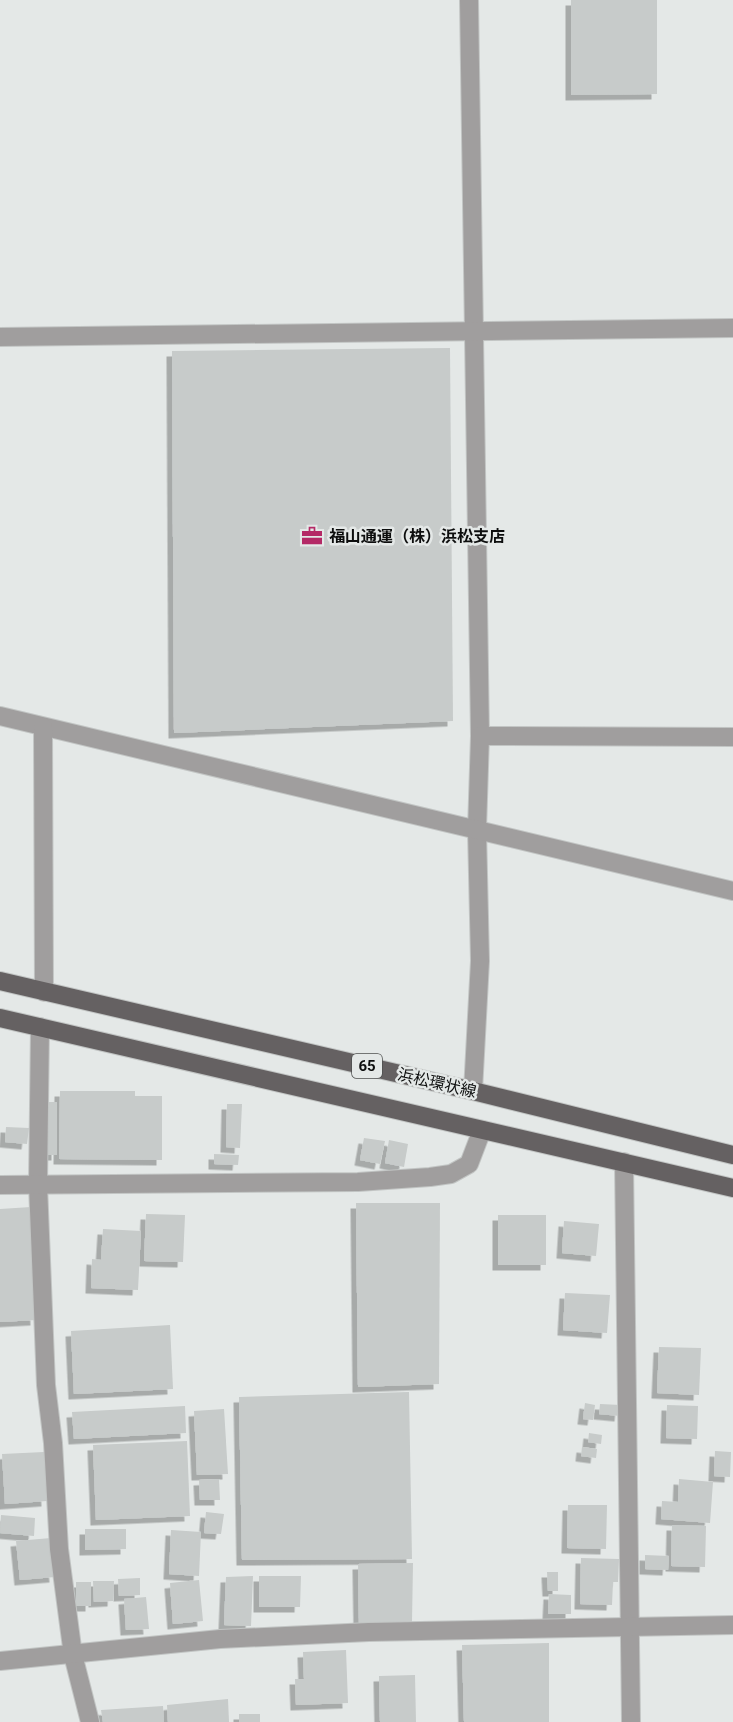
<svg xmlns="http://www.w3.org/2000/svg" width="733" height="1722" font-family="Roboto,'Noto Sans JP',sans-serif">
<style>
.building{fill:#c7cbca;filter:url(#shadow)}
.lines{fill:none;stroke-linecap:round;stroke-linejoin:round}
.minor-casing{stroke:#c2c5c4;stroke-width:20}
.major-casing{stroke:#c2c5c4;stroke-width:20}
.minor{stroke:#a09e9e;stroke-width:18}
.major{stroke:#656162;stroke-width:18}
.labels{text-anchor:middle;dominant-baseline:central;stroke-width:5;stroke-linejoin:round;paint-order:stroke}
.shield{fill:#e4e8e7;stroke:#4e4f4f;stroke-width:1.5}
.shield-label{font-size:15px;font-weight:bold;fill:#0d0e0e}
.poi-label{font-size:16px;font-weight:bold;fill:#0d0e0e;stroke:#e4e8e7;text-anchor:start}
.street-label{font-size:16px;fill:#0d0e0e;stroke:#e4e8e7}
</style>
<defs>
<filter id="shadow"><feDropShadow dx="-5.5" dy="5.5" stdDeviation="0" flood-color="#0004"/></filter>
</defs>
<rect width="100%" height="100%" fill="#e4e8e7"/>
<g class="building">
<path d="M 571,0 L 657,0 L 657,94 L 571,95 Z"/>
<path d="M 450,348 L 453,721 L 174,733 L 172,351 Z"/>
<path d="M 60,1091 L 135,1091 L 135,1096 L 162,1096 L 162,1160 L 59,1159 Z"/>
<path d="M 46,1102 L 57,1102 L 57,1155 L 45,1155 Z"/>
<path d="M 227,1104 L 242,1104 L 240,1148 L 226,1147 Z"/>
<path d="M 6,1127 L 29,1128 L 27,1144 L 5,1142 Z"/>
<path d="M 364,1138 L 385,1141 L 380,1164 L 360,1160 Z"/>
<path d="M 389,1140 L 408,1144 L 404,1167 L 385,1163 Z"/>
<path d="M 214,1154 L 239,1155 L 238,1165 L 214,1164 Z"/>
<path d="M 356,1203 L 440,1203 L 439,1384 L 358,1387 Z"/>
<path d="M 31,1207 L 36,1320 L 0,1322 L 0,1209 Z"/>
<path d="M 146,1214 L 185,1215 L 183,1262 L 144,1261 Z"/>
<rect x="498" y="1215" width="48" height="50"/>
<path d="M 564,1221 L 599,1224 L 596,1256 L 562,1253 Z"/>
<path d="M 103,1229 L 141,1231 L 138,1290 L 91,1288 L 92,1259 L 101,1260 Z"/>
<path d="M 565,1293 L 610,1295 L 607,1333 L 563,1330 Z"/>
<path d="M 170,1325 L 173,1389 L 74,1394 L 71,1331 Z"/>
<path d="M 659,1347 L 701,1348 L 699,1395 L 657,1393 Z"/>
<path d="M 409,1392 L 412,1559 L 242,1560 L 239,1397 Z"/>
<path d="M 585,1403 L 595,1405 L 593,1420 L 583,1419 Z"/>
<path d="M 600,1404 L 621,1405 L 620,1416 L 599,1414 Z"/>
<path d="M 667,1405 L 698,1406 L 697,1439 L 666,1438 Z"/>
<path d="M 185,1406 L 186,1433 L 74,1439 L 72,1412 Z"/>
<path d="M 224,1409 L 228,1474 L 197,1475 L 194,1411 Z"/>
<path d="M 589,1433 L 602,1435 L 601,1444 L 588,1442 Z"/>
<path d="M 187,1441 L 190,1516 L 96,1520 L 93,1445 Z"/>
<path d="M 582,1447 L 597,1449 L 596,1458 L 581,1456 Z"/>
<path d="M 715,1451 L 731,1452 L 730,1477 L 714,1476 Z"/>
<path d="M 44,1452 L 47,1501 L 5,1504 L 2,1454 Z"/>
<path d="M 219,1479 L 220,1500 L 200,1500 L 199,1480 Z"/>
<path d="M 679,1479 L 713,1482 L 710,1523 L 661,1519 L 662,1501 L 678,1502 Z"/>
<path d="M 568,1505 L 607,1505 L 606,1549 L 567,1548 Z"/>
<path d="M 206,1512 L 224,1514 L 221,1534 L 204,1533 Z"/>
<path d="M 1,1515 L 35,1518 L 34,1536 L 0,1533 Z"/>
<path d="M 672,1525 L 706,1526 L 705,1567 L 671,1566 Z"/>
<path d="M 85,1529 L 126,1529 L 126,1549 L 85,1550 Z"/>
<path d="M 171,1530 L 201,1532 L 199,1576 L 169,1574 Z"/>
<path d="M 51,1538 L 55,1577 L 20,1580 L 16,1541 Z"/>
<path d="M 645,1555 L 669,1556 L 668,1570 L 645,1569 Z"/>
<path d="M 581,1558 L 619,1559 L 618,1582 L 613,1582 L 612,1605 L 580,1604 Z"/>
<path d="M 413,1563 L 412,1622 L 359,1624 L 358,1564 Z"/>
<path d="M 547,1572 L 558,1572 L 558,1591 L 548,1591 Z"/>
<path d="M 253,1576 L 251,1626 L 224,1625 L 226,1577 Z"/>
<path d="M 259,1576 L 301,1576 L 300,1607 L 259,1607 Z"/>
<path d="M 140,1578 L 140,1595 L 119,1596 L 118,1579 Z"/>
<path d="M 199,1580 L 203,1621 L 173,1624 L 170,1583 Z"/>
<path d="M 93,1581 L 114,1581 L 113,1601 L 94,1602 Z"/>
<rect x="76" y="1582" width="15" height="24"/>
<path d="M 549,1594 L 571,1595 L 571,1614 L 548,1614 Z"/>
<path d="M 146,1597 L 149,1629 L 126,1630 L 124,1599 Z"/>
<path d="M 549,1643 L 549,1722 L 464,1722 L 462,1645 Z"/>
<path d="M 346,1650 L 348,1703 L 296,1705 L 295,1679 L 304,1679 L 303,1652 Z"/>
<path d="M 415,1675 L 416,1722 L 380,1722 L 379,1676 Z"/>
<path d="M 228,1699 L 229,1722 L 168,1722 L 167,1705 Z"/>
<path d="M 163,1706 L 164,1722 L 103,1722 L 101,1710 Z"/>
<rect x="239" y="1714" width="21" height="8"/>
</g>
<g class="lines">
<defs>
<g id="minor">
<path d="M 469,0 L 480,736 L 477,830 L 480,961 L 473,1091"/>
<path d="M 0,337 L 733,328"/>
<path d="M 0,716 L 733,891"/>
<path d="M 43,727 L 44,992"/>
<path d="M 480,736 L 733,737"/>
<path d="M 40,1027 L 38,1185 L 46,1385 L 53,1443 L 59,1549 L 73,1655 L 90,1722"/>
<path d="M 624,1162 L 631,1722"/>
<path d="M 0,1185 L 358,1182 L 430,1177 L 451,1174 L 469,1164 L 482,1130"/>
<path d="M 0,1661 L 220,1639 L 369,1632 L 733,1625"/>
</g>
<g id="major">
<path d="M 0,981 L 473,1091 L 733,1155"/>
<path d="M 0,1018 L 733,1188"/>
</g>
</defs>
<use href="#minor" class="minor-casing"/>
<use href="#major" class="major-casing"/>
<use href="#minor" class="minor"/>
<use href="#major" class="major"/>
</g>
<defs>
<symbol id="office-bare" viewBox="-9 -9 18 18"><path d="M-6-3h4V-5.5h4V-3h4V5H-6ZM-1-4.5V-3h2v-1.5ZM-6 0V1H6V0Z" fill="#b42966" stroke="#e4e8e7" stroke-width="2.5" paint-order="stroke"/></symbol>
</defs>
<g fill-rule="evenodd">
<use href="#office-bare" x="297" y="521" width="30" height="30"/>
</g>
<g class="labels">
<rect class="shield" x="352" y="1054" width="30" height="24" rx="4.5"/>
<g class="shield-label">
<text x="367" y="1066">65</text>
</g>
<g class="poi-label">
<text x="329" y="536">福山通運（株）浜松支店</text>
</g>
<g class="street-label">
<text transform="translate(437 1083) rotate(13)">浜松環状線</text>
</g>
</g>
</svg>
